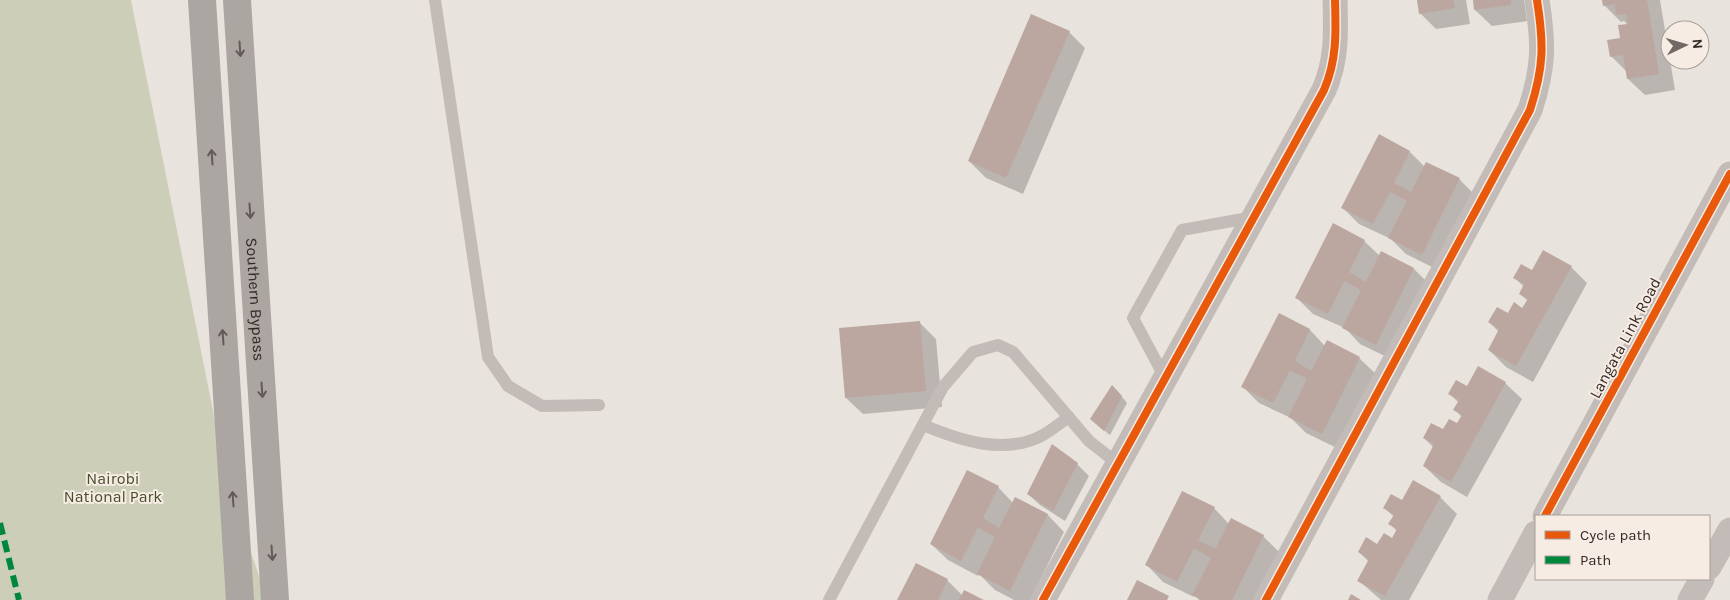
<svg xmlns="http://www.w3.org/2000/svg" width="1730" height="600" font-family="Karla,sans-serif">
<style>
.green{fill:#ccceb8}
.shadow{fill:#0003}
.building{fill:#bca6a0}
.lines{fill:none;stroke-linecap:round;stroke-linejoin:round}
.service{stroke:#c2bbb7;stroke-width:12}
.minor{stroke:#c2bbb7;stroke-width:25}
.trunk{stroke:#aca6a2;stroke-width:28}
.quiet{stroke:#00873e;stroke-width:6;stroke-dasharray:12 6;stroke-linecap:butt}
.cycleway-casing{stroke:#f7ece4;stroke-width:11}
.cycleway{stroke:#e8590c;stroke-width:8}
.oneway{stroke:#635a58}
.labels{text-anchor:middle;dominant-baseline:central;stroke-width:4;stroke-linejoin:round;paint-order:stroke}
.street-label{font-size:16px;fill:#322826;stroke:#f7ece4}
.park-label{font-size:16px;fill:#454e2c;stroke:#f7ece4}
</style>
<rect width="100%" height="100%" fill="#e9e3dd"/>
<path class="green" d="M 0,0 L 131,0 L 227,481 L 267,600 L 0,600 Z"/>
<g class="shadow">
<path d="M 1418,0 L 1466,0 L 1470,24 L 1436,29 L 1420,13 Z"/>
<path d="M 1474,0 L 1524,0 L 1527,21 L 1492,26 L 1475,10 Z"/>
<path d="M 1603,0 L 1660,0 L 1675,90 L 1645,95 L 1628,79 L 1627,72 L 1611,56 L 1628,25 L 1624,21 L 1621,22 L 1604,5 Z"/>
<path d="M 1069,32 L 1085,48 L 1023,194 L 986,178 L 969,161 Z"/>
<path d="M 1410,152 L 1425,167 L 1459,179 L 1476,196 L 1438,270 L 1406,254 L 1391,239 L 1359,224 L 1343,208 Z"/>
<path d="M 1364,241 L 1380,256 L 1414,269 L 1430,285 L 1393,360 L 1360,344 L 1345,328 L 1313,314 L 1297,298 Z"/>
<path d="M 1571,267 L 1587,283 L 1533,382 L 1506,367 L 1489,350 L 1499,332 L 1489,322 L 1523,309 L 1528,301 L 1520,294 L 1524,287 L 1515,278 L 1533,272 Z"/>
<path d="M 1279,315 L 1310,330 L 1325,346 L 1359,358 L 1376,374 L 1339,449 L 1306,433 L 1291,418 L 1259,403 L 1243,387 Z"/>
<path d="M 919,322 L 936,339 L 942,407 L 863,414 L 846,398 Z"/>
<path d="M 1505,383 L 1522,399 L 1467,497 L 1441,482 L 1424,466 L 1434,448 L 1424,438 L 1458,425 L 1462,417 L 1455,410 L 1459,403 L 1450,394 L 1467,388 Z"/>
<path d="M 1118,392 L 1127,403 L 1110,435 L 1097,425 Z"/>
<path d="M 1077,464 L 1089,476 L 1065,521 L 1040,505 L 1028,494 Z"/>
<path d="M 1413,482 L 1440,497 L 1457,514 L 1409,600 L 1381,600 L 1358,580 L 1369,562 L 1359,552 L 1393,540 L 1397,531 L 1390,524 L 1394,517 L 1385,508 L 1402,502 Z"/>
<path d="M 998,487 L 1013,503 L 1015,499 L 1048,515 L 1064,532 L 1030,600 L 1014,600 L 995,590 L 979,574 L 978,576 L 948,560 L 931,544 Z"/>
<path d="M 1214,508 L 1229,524 L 1231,520 L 1263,536 L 1280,553 L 1256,600 L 1199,600 L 1195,596 L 1194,597 L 1163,582 L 1147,565 Z"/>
<path d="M 947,580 L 963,596 L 982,600 L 899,600 Z"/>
</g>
<g class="building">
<path d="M 1417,0 L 1453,0 L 1455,8 L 1419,14 Z"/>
<path d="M 1473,0 L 1511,0 L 1511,5 L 1474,10 Z"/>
<path d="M 1602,0 L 1647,0 L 1659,74 L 1627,79 L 1623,55 L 1610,57 L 1607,40 L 1620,38 L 1618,25 L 1628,24 L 1626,14 L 1616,15 L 1615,4 L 1603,6 Z"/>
<path d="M 1031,14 L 1070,31 L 1006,178 L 968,161 Z"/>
<path d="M 1379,134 L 1410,151 L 1394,183 L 1411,192 L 1426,162 L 1460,178 L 1422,255 L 1388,238 L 1407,201 L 1390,192 L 1373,224 L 1341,208 Z"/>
<path d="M 1333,223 L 1365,240 L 1349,272 L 1366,282 L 1381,251 L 1414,268 L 1376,345 L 1342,328 L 1361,290 L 1344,281 L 1328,314 L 1295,298 Z"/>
<path d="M 1543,250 L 1572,266 L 1516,366 L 1488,350 L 1499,329 L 1488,322 L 1497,307 L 1508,313 L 1514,302 L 1522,308 L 1528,299 L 1519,294 L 1524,284 L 1513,278 L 1521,264 L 1532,270 Z"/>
<path d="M 1279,313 L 1310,329 L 1295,361 L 1311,371 L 1327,340 L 1360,357 L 1322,434 L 1288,417 L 1307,379 L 1290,370 L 1273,403 L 1241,387 Z"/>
<path d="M 920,321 L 926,391 L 845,398 L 839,328 Z"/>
<path d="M 1478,366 L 1506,382 L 1451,482 L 1423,466 L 1434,444 L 1423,438 L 1431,423 L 1443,429 L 1449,419 L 1457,423 L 1462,415 L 1453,410 L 1459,400 L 1448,394 L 1456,380 L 1467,386 Z"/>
<path d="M 1112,385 L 1122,396 L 1104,431 L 1090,419 Z"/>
<path d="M 1052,444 L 1078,463 L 1053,511 L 1027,494 Z"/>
<path d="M 967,470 L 999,486 L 983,518 L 999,528 L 1015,497 L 1048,514 L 1010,591 L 977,574 L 995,537 L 978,527 L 961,561 L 930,544 Z"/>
<path d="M 1413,480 L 1441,496 L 1385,596 L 1357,581 L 1369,559 L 1358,552 L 1366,537 L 1377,544 L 1384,533 L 1392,538 L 1397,529 L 1388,524 L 1394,515 L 1383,508 L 1391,494 L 1402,500 Z"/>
<path d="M 1182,491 L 1215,507 L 1198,540 L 1215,549 L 1231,518 L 1264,535 L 1232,600 L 1202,600 L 1192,595 L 1211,558 L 1194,548 L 1177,582 L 1145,565 Z"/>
<path d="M 916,563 L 948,579 L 938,600 L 897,600 Z"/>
<path d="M 1137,580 L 1169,596 L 1167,600 L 1127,600 Z"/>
<path d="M 964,590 L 984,600 L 959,600 Z"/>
<path d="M 1351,594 L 1361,600 L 1348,600 Z"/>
</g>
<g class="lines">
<g class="service">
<path d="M 435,0 L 488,357 L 508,386 L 542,406 L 599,405"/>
<path d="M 1164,376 L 1133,318 L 1182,230 L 1254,217"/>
<path d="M 923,425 C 959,440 1005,456 1043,435 C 1052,430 1060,423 1069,417"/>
<path d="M 829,600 L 943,387 L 973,352 L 998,345 L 1013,352 L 1089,441 L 1117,463"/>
</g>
<g class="minor">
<path d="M 1545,516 L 1730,174"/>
<path d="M 1709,567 L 1730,530"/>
<path d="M 1043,600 L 1324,90 C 1337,60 1336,32 1335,0"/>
<path d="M 1266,600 L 1530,110 C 1544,67 1544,44 1537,0"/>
<path d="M 1500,600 L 1536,533"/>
<path d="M 1690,600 L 1702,579"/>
</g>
<g class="trunk">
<path d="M 202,0 L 240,600"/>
<path id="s1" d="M 237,0 L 275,600"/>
</g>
<path class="quiet" d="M 0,523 L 19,600"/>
<defs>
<g id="cycleway">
<path d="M 1545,516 L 1730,174"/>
<path d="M 1043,600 L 1324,90 C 1337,60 1336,32 1335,0"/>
<path d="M 1266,600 L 1530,110 C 1544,67 1544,44 1537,0"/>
</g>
</defs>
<use href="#cycleway" class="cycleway-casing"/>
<use href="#cycleway" class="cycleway"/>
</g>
<defs><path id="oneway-shaft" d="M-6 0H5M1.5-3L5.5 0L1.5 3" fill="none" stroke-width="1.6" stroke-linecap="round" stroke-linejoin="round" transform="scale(1.25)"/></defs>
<g class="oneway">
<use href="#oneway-shaft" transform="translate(240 49) rotate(86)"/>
<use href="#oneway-shaft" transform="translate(212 157) rotate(-94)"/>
<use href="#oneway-shaft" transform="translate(250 211) rotate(86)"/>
<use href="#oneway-shaft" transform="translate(223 337) rotate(-94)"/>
<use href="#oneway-shaft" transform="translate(262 390) rotate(86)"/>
<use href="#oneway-shaft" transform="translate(233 499) rotate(-94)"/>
<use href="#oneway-shaft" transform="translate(272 553) rotate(86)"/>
</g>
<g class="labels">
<g class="street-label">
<text stroke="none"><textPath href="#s1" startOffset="300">Southern Bypass</textPath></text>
<text transform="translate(1625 338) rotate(-62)">Langata Link Road</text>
</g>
<g class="park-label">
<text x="113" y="478">Nairobi<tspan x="113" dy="18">National Park</tspan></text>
</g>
</g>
<rect x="1535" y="515" width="175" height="65" fill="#f7ece4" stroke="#a89e98"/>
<rect x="1545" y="531" width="25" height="8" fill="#e8590c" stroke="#a89e98"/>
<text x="1580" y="540" font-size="15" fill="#322826">Cycle path</text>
<rect x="1545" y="556" width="25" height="8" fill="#00873e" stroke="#a89e98"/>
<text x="1580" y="565" font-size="15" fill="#322826">Path</text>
<g transform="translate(1685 45) rotate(85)"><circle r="24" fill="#f7ece4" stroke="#a89e98"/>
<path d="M0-4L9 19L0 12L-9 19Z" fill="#726966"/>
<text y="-8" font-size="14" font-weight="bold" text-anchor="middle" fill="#322826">N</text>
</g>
</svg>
